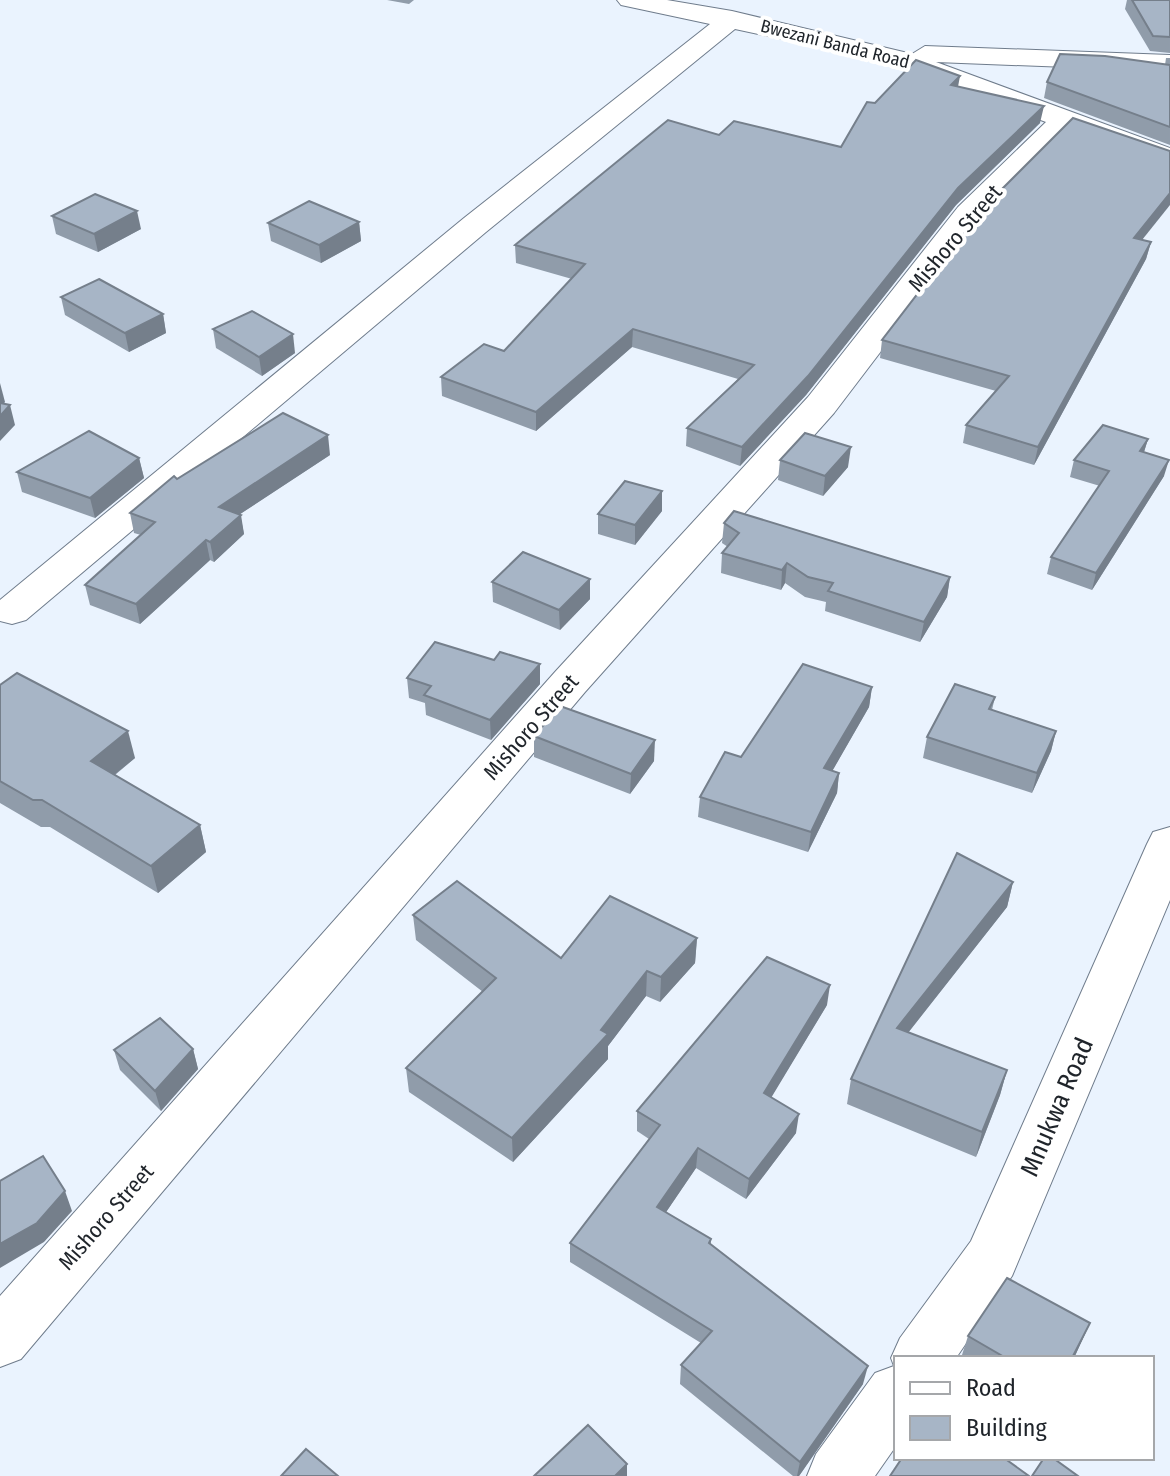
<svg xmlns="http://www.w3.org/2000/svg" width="1170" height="1476" font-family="'Fira Sans Condensed',sans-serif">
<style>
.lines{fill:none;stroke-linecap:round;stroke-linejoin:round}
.minor-casing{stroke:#6f7c8c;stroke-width:2}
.minor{fill:#fff;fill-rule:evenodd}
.wall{fill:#909caa}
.shaded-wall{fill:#757f8b}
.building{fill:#a7b5c6;stroke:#757f8b;stroke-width:2}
.labels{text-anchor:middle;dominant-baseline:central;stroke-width:8;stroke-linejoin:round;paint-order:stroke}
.far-street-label{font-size:18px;fill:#1f242a;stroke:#fff}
.street-label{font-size:22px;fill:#1f242a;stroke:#fff}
.near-street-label{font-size:26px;fill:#1f242a;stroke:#fff}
</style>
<rect width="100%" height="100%" fill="#eaf3fe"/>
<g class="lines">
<defs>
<g id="minor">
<path d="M 617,0 L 667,0 L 732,11 L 912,54 L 925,46 L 1170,55 L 1170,71 L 936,62 L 1170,148 L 1170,167 L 1069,131 L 980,221 L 834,413 L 585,692 L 21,1359 L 0,1367 L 0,1296 L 555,672 L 808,397 L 958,207 L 1046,122 L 876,59 L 735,29 L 486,232 L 26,620 L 12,624 L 0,621 L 0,600 L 464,218 L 710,24 L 621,5 Z"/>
<path d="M 1170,827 L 1170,900 L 1012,1276 L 956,1358 L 896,1358 L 896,1446 L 875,1476 L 807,1476 L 816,1454 L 875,1373 L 894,1366 L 891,1358 L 900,1338 L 971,1241 L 1147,844 L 1153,832 Z"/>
</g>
</defs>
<use href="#minor" class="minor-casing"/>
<use href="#minor" class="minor"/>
</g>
<g class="wall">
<path d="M 387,0 L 414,0 L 409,4 Z"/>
<path d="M 1127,0 L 1170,0 L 1170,53 L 1150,51 L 1125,9 Z"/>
<path d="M 1166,58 L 1170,58 L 1170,145 L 1044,98 L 1047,82 L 1165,65 Z"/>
<path d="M 958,87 L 1040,123 L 956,205 L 806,395 L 740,466 L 686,446 L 687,428 L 738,379 L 632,347 L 536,431 L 442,396 L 441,377 L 504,351 L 572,279 L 516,263 L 515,245 L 719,135 L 841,147 L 875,103 Z"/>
<path d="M 52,216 L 141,229 L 98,252 L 56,234 Z"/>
<path d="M 359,222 L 361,241 L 321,263 L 271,241 L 268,223 Z"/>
<path d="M 1142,240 L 1151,242 L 1146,259 L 1034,465 L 963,443 L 966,425 L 996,391 L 880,358 L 882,340 Z"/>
<path d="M 61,297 L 163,314 L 166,333 L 129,352 L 65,315 Z"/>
<path d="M 213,329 L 295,353 L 262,376 L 216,348 Z"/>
<path d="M 1148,439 L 1144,452 L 1164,476 L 1092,590 L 1047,574 L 1051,557 L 1100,486 L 1070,477 L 1074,460 Z"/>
<path d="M 330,455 L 240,514 L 244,534 L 214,562 L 210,560 L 140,624 L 90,605 L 85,585 L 141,535 L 134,533 L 130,513 L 177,479 Z"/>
<path d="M 139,458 L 144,478 L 95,518 L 22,492 L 17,472 Z"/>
<path d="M 780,460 L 848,467 L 823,496 L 778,480 Z"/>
<path d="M 662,511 L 635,545 L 598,534 L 598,514 Z"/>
<path d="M 724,523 L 950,577 L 947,597 L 920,642 L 825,611 L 826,602 L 805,597 L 785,583 L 781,590 L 721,573 L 722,553 L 728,547 L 722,543 Z"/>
<path d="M 590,579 L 590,599 L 560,630 L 493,602 L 492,582 Z"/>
<path d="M 494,660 L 540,664 L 540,684 L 491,740 L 426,715 L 425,703 L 409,698 L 407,678 Z"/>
<path d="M 0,685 L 135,758 L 115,775 L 200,825 L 206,852 L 158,893 L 50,827 L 41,827 L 0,803 Z"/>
<path d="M 872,687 L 869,707 L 832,771 L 839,773 L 837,793 L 808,852 L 698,817 L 700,797 L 741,757 Z"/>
<path d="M 995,697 L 992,710 L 1056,731 L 1051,751 L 1032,793 L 923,758 L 927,737 Z"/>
<path d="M 534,736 L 654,761 L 630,794 L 534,757 Z"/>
<path d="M 1013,882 L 1007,907 L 908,1033 L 1007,1070 L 1000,1095 L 976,1157 L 847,1104 L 851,1079 Z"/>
<path d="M 413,915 L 561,958 L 697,938 L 695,963 L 660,1002 L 646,996 L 608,1046 L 608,1059 L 513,1162 L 409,1092 L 406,1068 L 483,992 L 416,940 Z"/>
<path d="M 827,1005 L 771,1097 L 796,1133 L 746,1199 L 696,1168 L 666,1212 L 711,1239 L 711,1244 L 863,1384 L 799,1476 L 793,1476 L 680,1384 L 681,1365 L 701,1343 L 570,1262 L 570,1243 L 649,1139 L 637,1131 L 637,1111 Z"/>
<path d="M 193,1049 L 198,1069 L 161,1111 L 120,1070 L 114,1050 Z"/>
<path d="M 1090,1323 L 1074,1358 L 968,1358 L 962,1355 L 968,1336 Z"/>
</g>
<g class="shaded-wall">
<path d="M 960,76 L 957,92 L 951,85 Z"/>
<path d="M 1044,106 L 1040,123 L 956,205 L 806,395 L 740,466 L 742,447 L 958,188 Z"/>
<path d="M 1170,193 L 1170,205 L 1130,255 L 1134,238 Z"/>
<path d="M 137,211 L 141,229 L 98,252 L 94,234 Z"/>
<path d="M 359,222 L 361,241 L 321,263 L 319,245 Z"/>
<path d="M 1151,242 L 1146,259 L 1034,465 L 1038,447 Z"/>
<path d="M 163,314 L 166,333 L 129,352 L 125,333 Z"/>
<path d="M 633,329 L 632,347 L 536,431 L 536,412 Z"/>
<path d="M 293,334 L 295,353 L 262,376 L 259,357 Z"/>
<path d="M 0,383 L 5,402 L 0,408 Z"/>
<path d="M 10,405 L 15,425 L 0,441 L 0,416 Z"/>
<path d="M 328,435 L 330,455 L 222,526 L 219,507 Z"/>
<path d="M 1148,439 L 1143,455 L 1140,451 Z"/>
<path d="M 851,447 L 848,467 L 823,496 L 825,476 Z"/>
<path d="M 139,458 L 144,478 L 95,518 L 90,498 Z"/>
<path d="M 1169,460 L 1164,476 L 1092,590 L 1096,573 Z"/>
<path d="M 662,491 L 662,511 L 635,545 L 635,525 Z"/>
<path d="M 241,515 L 244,534 L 214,562 L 210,542 Z"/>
<path d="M 206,540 L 210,560 L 140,624 L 136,604 Z"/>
<path d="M 787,563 L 785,583 L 781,590 L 782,570 Z"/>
<path d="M 950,577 L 947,597 L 920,642 L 924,622 Z"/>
<path d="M 590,579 L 590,599 L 560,630 L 559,610 Z"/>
<path d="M 540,664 L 540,684 L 491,740 L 490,720 Z"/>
<path d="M 872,687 L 869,707 L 822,789 L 824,768 Z"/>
<path d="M 128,731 L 135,758 L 98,788 L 91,761 Z"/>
<path d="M 1056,731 L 1051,751 L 1032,793 L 1037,773 Z"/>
<path d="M 655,740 L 654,761 L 630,794 L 631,774 Z"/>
<path d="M 839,773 L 837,793 L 808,852 L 811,832 Z"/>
<path d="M 200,825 L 206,852 L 158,893 L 151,866 Z"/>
<path d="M 1013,882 L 1007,907 L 892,1053 L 897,1028 Z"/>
<path d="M 697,938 L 695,963 L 660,1002 L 661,977 Z"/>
<path d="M 647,971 L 646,996 L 608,1046 L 608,1059 L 513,1162 L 512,1138 L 601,1030 Z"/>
<path d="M 830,985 L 827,1005 L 762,1113 L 764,1093 Z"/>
<path d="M 193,1049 L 198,1069 L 161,1111 L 155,1091 Z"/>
<path d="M 1007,1070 L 1000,1095 L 976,1157 L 982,1132 Z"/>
<path d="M 799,1114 L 796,1133 L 746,1199 L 749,1179 Z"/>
<path d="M 698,1148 L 696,1168 L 656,1227 L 657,1207 Z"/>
<path d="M 65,1191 L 72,1211 L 44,1242 L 0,1268 L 0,1244 Z"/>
<path d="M 1090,1323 L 1074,1358 L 1072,1358 Z"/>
<path d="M 868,1366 L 863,1384 L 799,1476 L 797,1476 L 800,1462 Z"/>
<path d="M 627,1464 L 627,1476 L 615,1476 Z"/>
</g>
<g class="building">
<path d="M 1132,0 L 1170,0 L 1170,37 L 1153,36 Z"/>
<path d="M 1060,54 L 1105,56 L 1170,65 L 1170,127 L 1047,82 Z"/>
<path d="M 916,60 L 960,76 L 951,85 L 1044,106 L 958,188 L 808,376 L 742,447 L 687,428 L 754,365 L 633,329 L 536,412 L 441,377 L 484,344 L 504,351 L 585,264 L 515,245 L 668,120 L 719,135 L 734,121 L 841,147 L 867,102 L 875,103 Z"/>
<path d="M 1073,118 L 1170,151 L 1170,193 L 1134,238 L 1151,242 L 1038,447 L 966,425 L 1009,376 L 882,340 L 985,206 Z"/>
<path d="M 95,194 L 137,211 L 94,234 L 52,216 Z"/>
<path d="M 309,201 L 359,222 L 319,245 L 268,223 Z"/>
<path d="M 99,279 L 163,314 L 125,333 L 61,297 Z"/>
<path d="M 252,311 L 293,334 L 259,357 L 213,329 Z"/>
<path d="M 0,403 L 10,405 L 0,416 Z"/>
<path d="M 283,413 L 328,435 L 219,507 L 241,515 L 210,542 L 206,540 L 136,604 L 85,585 L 155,522 L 130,513 L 174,476 L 177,479 Z"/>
<path d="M 1103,425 L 1148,439 L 1140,451 L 1169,460 L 1096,573 L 1051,557 L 1109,471 L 1074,460 Z"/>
<path d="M 89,431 L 139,458 L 90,498 L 17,472 Z"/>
<path d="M 805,433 L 851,447 L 825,476 L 780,460 Z"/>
<path d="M 625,481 L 662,491 L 635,525 L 598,514 Z"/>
<path d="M 734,511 L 950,577 L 924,622 L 828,591 L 833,583 L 808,577 L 787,563 L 782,570 L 722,553 L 739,533 L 724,523 Z"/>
<path d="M 523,552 L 590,579 L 559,610 L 492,582 Z"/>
<path d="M 435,642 L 494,660 L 500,652 L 540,664 L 490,720 L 424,695 L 431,686 L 407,678 Z"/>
<path d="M 803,664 L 872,687 L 824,768 L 839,773 L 811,832 L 700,797 L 725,752 L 741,757 Z"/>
<path d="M 17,673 L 128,731 L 91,761 L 200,825 L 151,866 L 42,800 L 33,800 L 0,781 L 0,685 Z"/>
<path d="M 955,684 L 995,697 L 989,709 L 1056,731 L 1037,773 L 927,737 Z"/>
<path d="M 560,706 L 655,740 L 631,774 L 534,736 Z"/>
<path d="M 957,853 L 1013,882 L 897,1028 L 1007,1070 L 982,1132 L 851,1079 Z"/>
<path d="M 457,881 L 561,958 L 610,896 L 697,938 L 661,977 L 647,971 L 601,1030 L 608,1034 L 512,1138 L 406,1068 L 496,978 L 413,915 Z"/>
<path d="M 767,957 L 830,985 L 764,1093 L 799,1114 L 749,1179 L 698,1148 L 657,1207 L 711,1239 L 709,1243 L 868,1366 L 800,1462 L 681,1365 L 712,1331 L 570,1243 L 660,1125 L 637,1111 Z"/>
<path d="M 160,1018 L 193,1049 L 155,1091 L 114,1050 Z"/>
<path d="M 43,1156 L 65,1191 L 37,1223 L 0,1244 L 0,1181 Z"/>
<path d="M 1007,1278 L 1090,1323 L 1072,1358 L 1006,1358 L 968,1336 Z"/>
<path d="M 588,1425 L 627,1464 L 615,1476 L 534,1476 Z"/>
<path d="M 306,1449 L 338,1476 L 281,1476 Z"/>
<path d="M 902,1458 L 1004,1458 L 1029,1476 L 890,1476 Z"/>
<path d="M 1044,1458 L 1053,1458 L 1078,1476 L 1032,1476 Z"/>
</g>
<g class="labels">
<g class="far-street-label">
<text transform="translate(835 44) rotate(14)">Bwezani Banda Road</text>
</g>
<g class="street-label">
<text transform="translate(955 238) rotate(-50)">Mishoro Street</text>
<text transform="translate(531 727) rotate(-49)">Mishoro Street</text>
<text transform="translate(106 1217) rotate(-49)">Mishoro Street</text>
</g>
<g class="near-street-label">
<text transform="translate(1057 1107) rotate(-67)">Mnukwa Road</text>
</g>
</g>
<rect x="894" y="1356" width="260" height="104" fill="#ffffff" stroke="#a5a7aa" stroke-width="2"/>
<rect x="910" y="1382" width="40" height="12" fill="#ffffff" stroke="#a5a7aa" stroke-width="2"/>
<text x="966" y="1396" font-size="24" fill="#1f242a">Road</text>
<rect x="910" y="1416" width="40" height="24" fill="#a7b5c6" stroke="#a5a7aa" stroke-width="2"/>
<text x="966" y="1436" font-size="24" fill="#1f242a">Building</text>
</svg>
